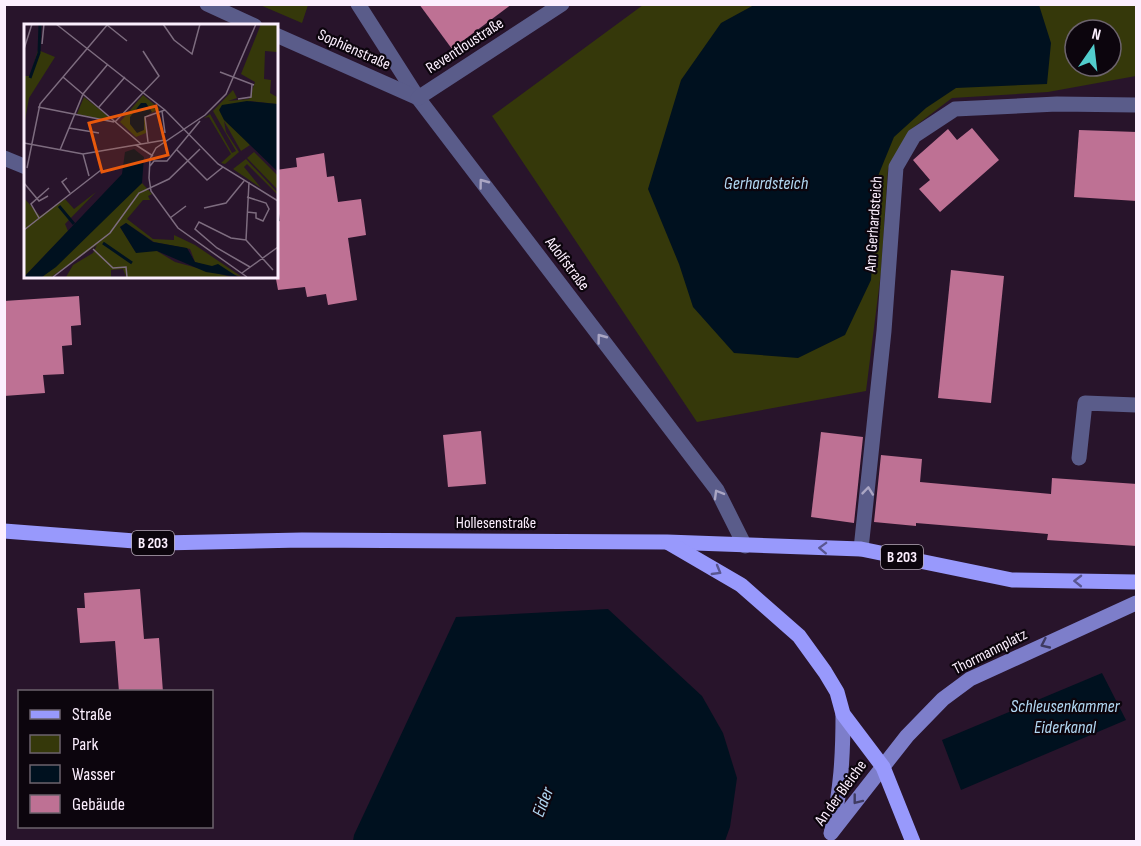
<svg xmlns="http://www.w3.org/2000/svg" width="1141" height="846" font-family="'Sofia Sans Condensed',sans-serif">
<style>
.green{fill:#35380a;fill-rule:evenodd}
.water{fill:#00111f}
.building{fill:#be7194}
.lines{fill:none;stroke-linecap:round;stroke-linejoin:round}
.minor{stroke:#5a5c8a;stroke-width:15}
.secondary{stroke:#7d7eca;stroke-width:15}
.primary{stroke:#9899fc;stroke-width:15}
.oneway{stroke:#aba6c4}
.oneway2{stroke:#595690}
.oneway3{stroke:#3f3b62}
.labels{text-anchor:middle;dominant-baseline:central;stroke-width:4.5;stroke-linejoin:round;paint-order:stroke}
.shield{fill:#0c050d;stroke:#b4a9b6;stroke-width:1.5}
.shield-label{font-size:15px;font-weight:bold;fill:#fceffe}
.street-label{font-size:16px;fill:#fceffe;stroke:#0c050d}
.water-label{font-size:18px;font-style:italic;fill:#b2d8f3;stroke:#0c050d}
.inset-river{fill:none;stroke:#00111f;stroke-width:3}
.inset-road{fill:none;stroke:#7d6c7f;stroke-width:1.5}
.view{fill:#e8590c;fill-opacity:0.15;stroke:#e8590c;stroke-width:3}
.inset-edge{fill:none;stroke:#fceffe;stroke-width:3}
</style>
<rect width="100%" height="100%" fill="#28142b"/>
<g class="green">
<path d="M 260,5 L 308,5 L 302,23 Z"/>
<path d="M 643,5 L 1136,5 L 1136,76 L 1048,92 L 952,98 L 910,130 L 888,169 L 881,272 L 866,391 L 697,422 L 492,116 ZM 1075,30 L 1111,30 L 1111,66 L 1075,66 Z"/>
</g>
<g class="water">
<path d="M 754,5 L 1039,5 L 1051,43 L 1047,84 L 956,88 L 926,108 L 894,137 L 878,176 L 871,280 L 845,335 L 798,358 L 734,353 L 693,307 L 679,264 L 648,189 L 681,80 L 721,23 Z"/>
<path d="M 608,609 L 702,696 L 723,733 L 737,778 L 730,827 L 725,841 L 353,841 L 354,835 L 456,617 Z"/>
<path d="M 1102,673 L 1126,720 L 961,790 L 942,740 Z"/>
</g>
<g class="building">
<path d="M 419,4 L 512,4 L 452,49 Z"/>
<path d="M 972,128 L 999,160 L 940,212 L 919,189 L 930,180 L 913,160 L 948,129 L 957,140 Z"/>
<path d="M 1079,130 L 1137,132 L 1137,201 L 1074,197 Z"/>
<path d="M 324,153 L 327,177 L 334,176 L 338,202 L 361,199 L 366,235 L 348,238 L 357,300 L 328,305 L 326,294 L 307,297 L 305,287 L 278,290 L 276,279 L 276,222 L 280,221 L 276,192 L 276,170 L 297,167 L 296,158 Z"/>
<path d="M 951,270 L 1004,276 L 991,403 L 938,398 Z"/>
<path d="M 79,296 L 81,325 L 71,326 L 72,345 L 62,346 L 64,374 L 43,375 L 45,393 L 4,396 L 4,301 Z"/>
<path d="M 481,431 L 486,484 L 448,487 L 443,435 Z"/>
<path d="M 821,432 L 863,437 L 854,523 L 811,517 Z"/>
<path d="M 881,455 L 922,459 L 920,482 L 1051,494 L 1052,478 L 1137,484 L 1137,546 L 1047,540 L 1048,534 L 916,523 L 916,526 L 874,522 Z"/>
<path d="M 140,589 L 144,639 L 159,638 L 163,692 L 119,692 L 115,641 L 80,643 L 77,608 L 85,608 L 84,593 Z"/>
</g>
<g class="lines">
<g class="minor">
<path d="M 207,4 L 255,26"/>
<path d="M 358,4 L 418,98 L 717,490 L 745,546"/>
<path d="M 276,35 L 418,98"/>
<path d="M 418,98 L 562,4"/>
<path d="M 4,158 L 26,167"/>
<path d="M 1079,458 L 1085,403 L 1136,405"/>
<path d="M 861,549 L 884,331 L 896,167 L 914,136 L 955,109 L 1057,104 L 1136,105"/>
</g>
<g class="secondary">
<path d="M 832,830 C 841,788 843,757 843,714"/>
<path d="M 831,833 L 907,736 L 943,699 L 970,679 L 1136,603"/>
</g>
<g class="primary">
<path d="M 4,531 L 161,543 L 302,540 L 667,542 L 861,549 L 1012,580 L 1136,582"/>
<path d="M 669,543 L 741,585 L 799,636 L 825,672 L 837,692 L 843,714 L 883,767 L 913,842"/>
</g>
</g>
<defs><path id="oneway-chevron" d="M-2-3.5L2.5 0L-2 3.5" fill="none" stroke-width="1.6" stroke-linecap="round" stroke-linejoin="round" transform="scale(1.5)"/></defs>
<g class="oneway">
<use href="#oneway-chevron" transform="translate(483 183) rotate(-127)"/>
<use href="#oneway-chevron" transform="translate(601 338) rotate(-127)"/>
<use href="#oneway-chevron" transform="translate(868 491) rotate(-84)"/>
<use href="#oneway-chevron" transform="translate(718 494) rotate(-120)"/>
</g>
<g class="oneway2">
<use href="#oneway-chevron" transform="translate(823 548) rotate(-178)"/>
<use href="#oneway-chevron" transform="translate(717 571) rotate(30)"/>
<use href="#oneway-chevron" transform="translate(1078 581) rotate(-179)"/>
</g>
<g class="oneway3">
<use href="#oneway-chevron" transform="translate(1045 644) rotate(155)"/>
<use href="#oneway-chevron" transform="translate(857 800) rotate(128)"/>
</g>
<g class="labels">
<g class="shield">
<rect x="132" y="531" width="42" height="24" rx="4.5"/>
<rect x="881" y="545" width="42" height="24" rx="4.5"/>
</g>
<g class="shield-label">
<text x="153" y="543">B 203</text>
<text x="902" y="557">B 203</text>
</g>
<g class="street-label">
<text transform="translate(465 46) rotate(-33)">Reventloustraße</text>
<text transform="translate(354 50) rotate(24)">Sophienstraße</text>
<text transform="translate(874 224) rotate(-86)">Am Gerhardsteich</text>
<text transform="translate(567 264) rotate(53)">Adolfstraße</text>
<text x="496" y="523">Hollesenstraße</text>
<text transform="translate(990 652) rotate(-27)">Thormannplatz</text>
<text transform="translate(841 793) rotate(-54)">An der Bleiche</text>
</g>
<g class="water-label">
<text x="766" y="183">Gerhardsteich</text>
<text x="1065" y="706">Schleusenkammer<tspan x="1065" dy="21">Eiderkanal</tspan></text>
<text transform="translate(543 802) rotate(-69)">Eider</text>
</g>
</g>
<g transform="translate(24 24)">
<rect width="254" height="254" fill="#28142b"/>
<path d="M 237,0 L 253,0 L 253,28 L 241,27 L 240,55 L 247,56 L 246,69 L 253,73 L 253,80 L 226,77 L 201,96 L 206,97 L 226,121 L 217,127 L 200,97 L 202,108 L 215,128 L 201,140 L 197,139 L 207,130 L 185,93 L 180,94 L 186,90 L 208,129 L 212,127 L 189,87 L 209,66 L 213,74 L 204,77 L 225,75 L 231,58 L 217,50 ZM 14,26 L 31,33 L 5,74 L 0,102 L 0,52 L 6,52 ZM 119,71 L 136,85 L 122,91 L 122,109 L 112,113 L 96,98 ZM 60,73 L 84,92 L 83,96 L 53,90 ZM 230,128 L 253,151 L 253,165 L 223,134 ZM 222,135 L 253,168 L 253,170 L 223,140 L 220,143 L 237,164 L 209,145 ZM 118,159 L 128,170 L 124,172 L 126,176 L 119,176 L 103,195 L 129,215 L 150,216 L 150,211 L 171,221 L 218,253 L 171,238 L 166,225 L 130,218 L 102,199 L 96,203 L 111,227 L 133,227 L 151,238 L 207,253 L 102,253 L 99,245 L 87,246 L 87,253 L 42,253 L 49,241 L 69,229 L 73,221 L 27,253 L 18,253 ZM 72,168 L 41,200 L 44,207 L 0,253 L 0,174 L 16,192 L 41,175 L 50,185 Z" fill="#35380a"/>
<path d="M 223,77 L 253,80 L 253,147 L 200,96 L 195,86 L 198,81 ZM 117,79 L 122,79 L 128,88 L 120,94 L 120,106 L 113,109 L 106,100 L 106,93 ZM 110,125 L 120,133 L 118,159 L 32,243 L 18,253 L 0,253 L 98,150 L 101,128 ZM 102,199 L 129,218 L 163,224 L 171,238 L 188,242 L 194,240 L 214,253 L 182,248 L 133,227 L 112,229 L 96,203 Z" fill="#00111f"/>
<path class="inset-river" d="M 6,54 L 15,29 L 16,0M 35,182 L 50,200M 79,219 L 108,239"/>
<path class="inset-road" d="M 32,0 L 141,86 L 194,140 L 254,177M 139,0 L 150,16 L 168,30 L 176,0M 83,1 L 103,17M 18,20 L 20,0M 0,25 L 8,0M 196,48 L 230,61M 39,53 L 117,120M 214,75 L 227,73 L 228,60M 14,83 L 90,98M 75,83 L 101,53M 138,87 L 141,109M 91,98 L 135,52 L 119,27M 45,104 L 75,109M 124,118 L 121,93 L 141,86M 0,119 L 59,130 L 141,116M 112,121 L 129,132M 36,126 L 59,70 L 84,40M 153,126 L 183,156 L 199,143M 59,130 L 65,152M 126,142 L 130,137 L 143,137 L 176,97M 3,144 L 16,80 L 84,0M 43,154 L 38,158 L 46,169M 0,159 L 15,177 L 24,172M 180,184 L 202,179 L 220,157M 223,188 L 232,189 L 232,194 L 239,197 L 245,185 L 242,179 L 223,173M 15,194 L 7,180 L 25,164M 146,194 L 162,182M 0,206 L 77,146M 222,216 L 207,214 L 175,198 L 171,205 L 193,224 L 226,243M 222,216 L 225,158M 222,216 L 249,246M 69,225 L 89,244 L 102,243 L 103,253M 218,249 L 254,223M 29,253 L 86,209 L 115,169 L 145,155 L 176,125M 223,253 L 154,204 L 127,167 L 125,154 L 126,135 L 132,124 L 181,91 L 202,70 L 232,0"/>
<path class="view" d="M 132,82 L 144,131 L 78,148 L 65,99 Z"/>
<rect width="254" height="254" class="inset-edge"/>
</g>
<rect width="1141" height="846" fill="none" stroke="#fceffe" stroke-width="12"/>
<rect x="18" y="690" width="195" height="138" fill="#0c050d" stroke="#6c636d" stroke-width="1.5"/>
<rect x="30" y="710" width="30" height="9" fill="#9899fc" stroke="#6c636d" stroke-width="1.5"/>
<text x="72" y="720" font-size="18" fill="#fceffe">Straße</text>
<rect x="30" y="735" width="30" height="18" fill="#35380a" stroke="#6c636d" stroke-width="1.5"/>
<text x="72" y="750" font-size="18" fill="#fceffe">Park</text>
<rect x="30" y="765" width="30" height="18" fill="#00111f" stroke="#6c636d" stroke-width="1.5"/>
<text x="72" y="780" font-size="18" fill="#fceffe">Wasser</text>
<rect x="30" y="795" width="30" height="18" fill="#be7194" stroke="#6c636d" stroke-width="1.5"/>
<text x="72" y="810" font-size="18" fill="#fceffe">Gebäude</text>
<g transform="translate(1093 48) rotate(14)"><circle r="28" fill="#0c050d" stroke="#6c636d" stroke-width="1.5"/>
<path d="M0-4.5L10 22L0 15L-10 22Z" fill="#52cdcd"/>
<text y="-9" font-size="16" font-weight="bold" text-anchor="middle" fill="#fceffe">N</text>
</g>
</svg>
